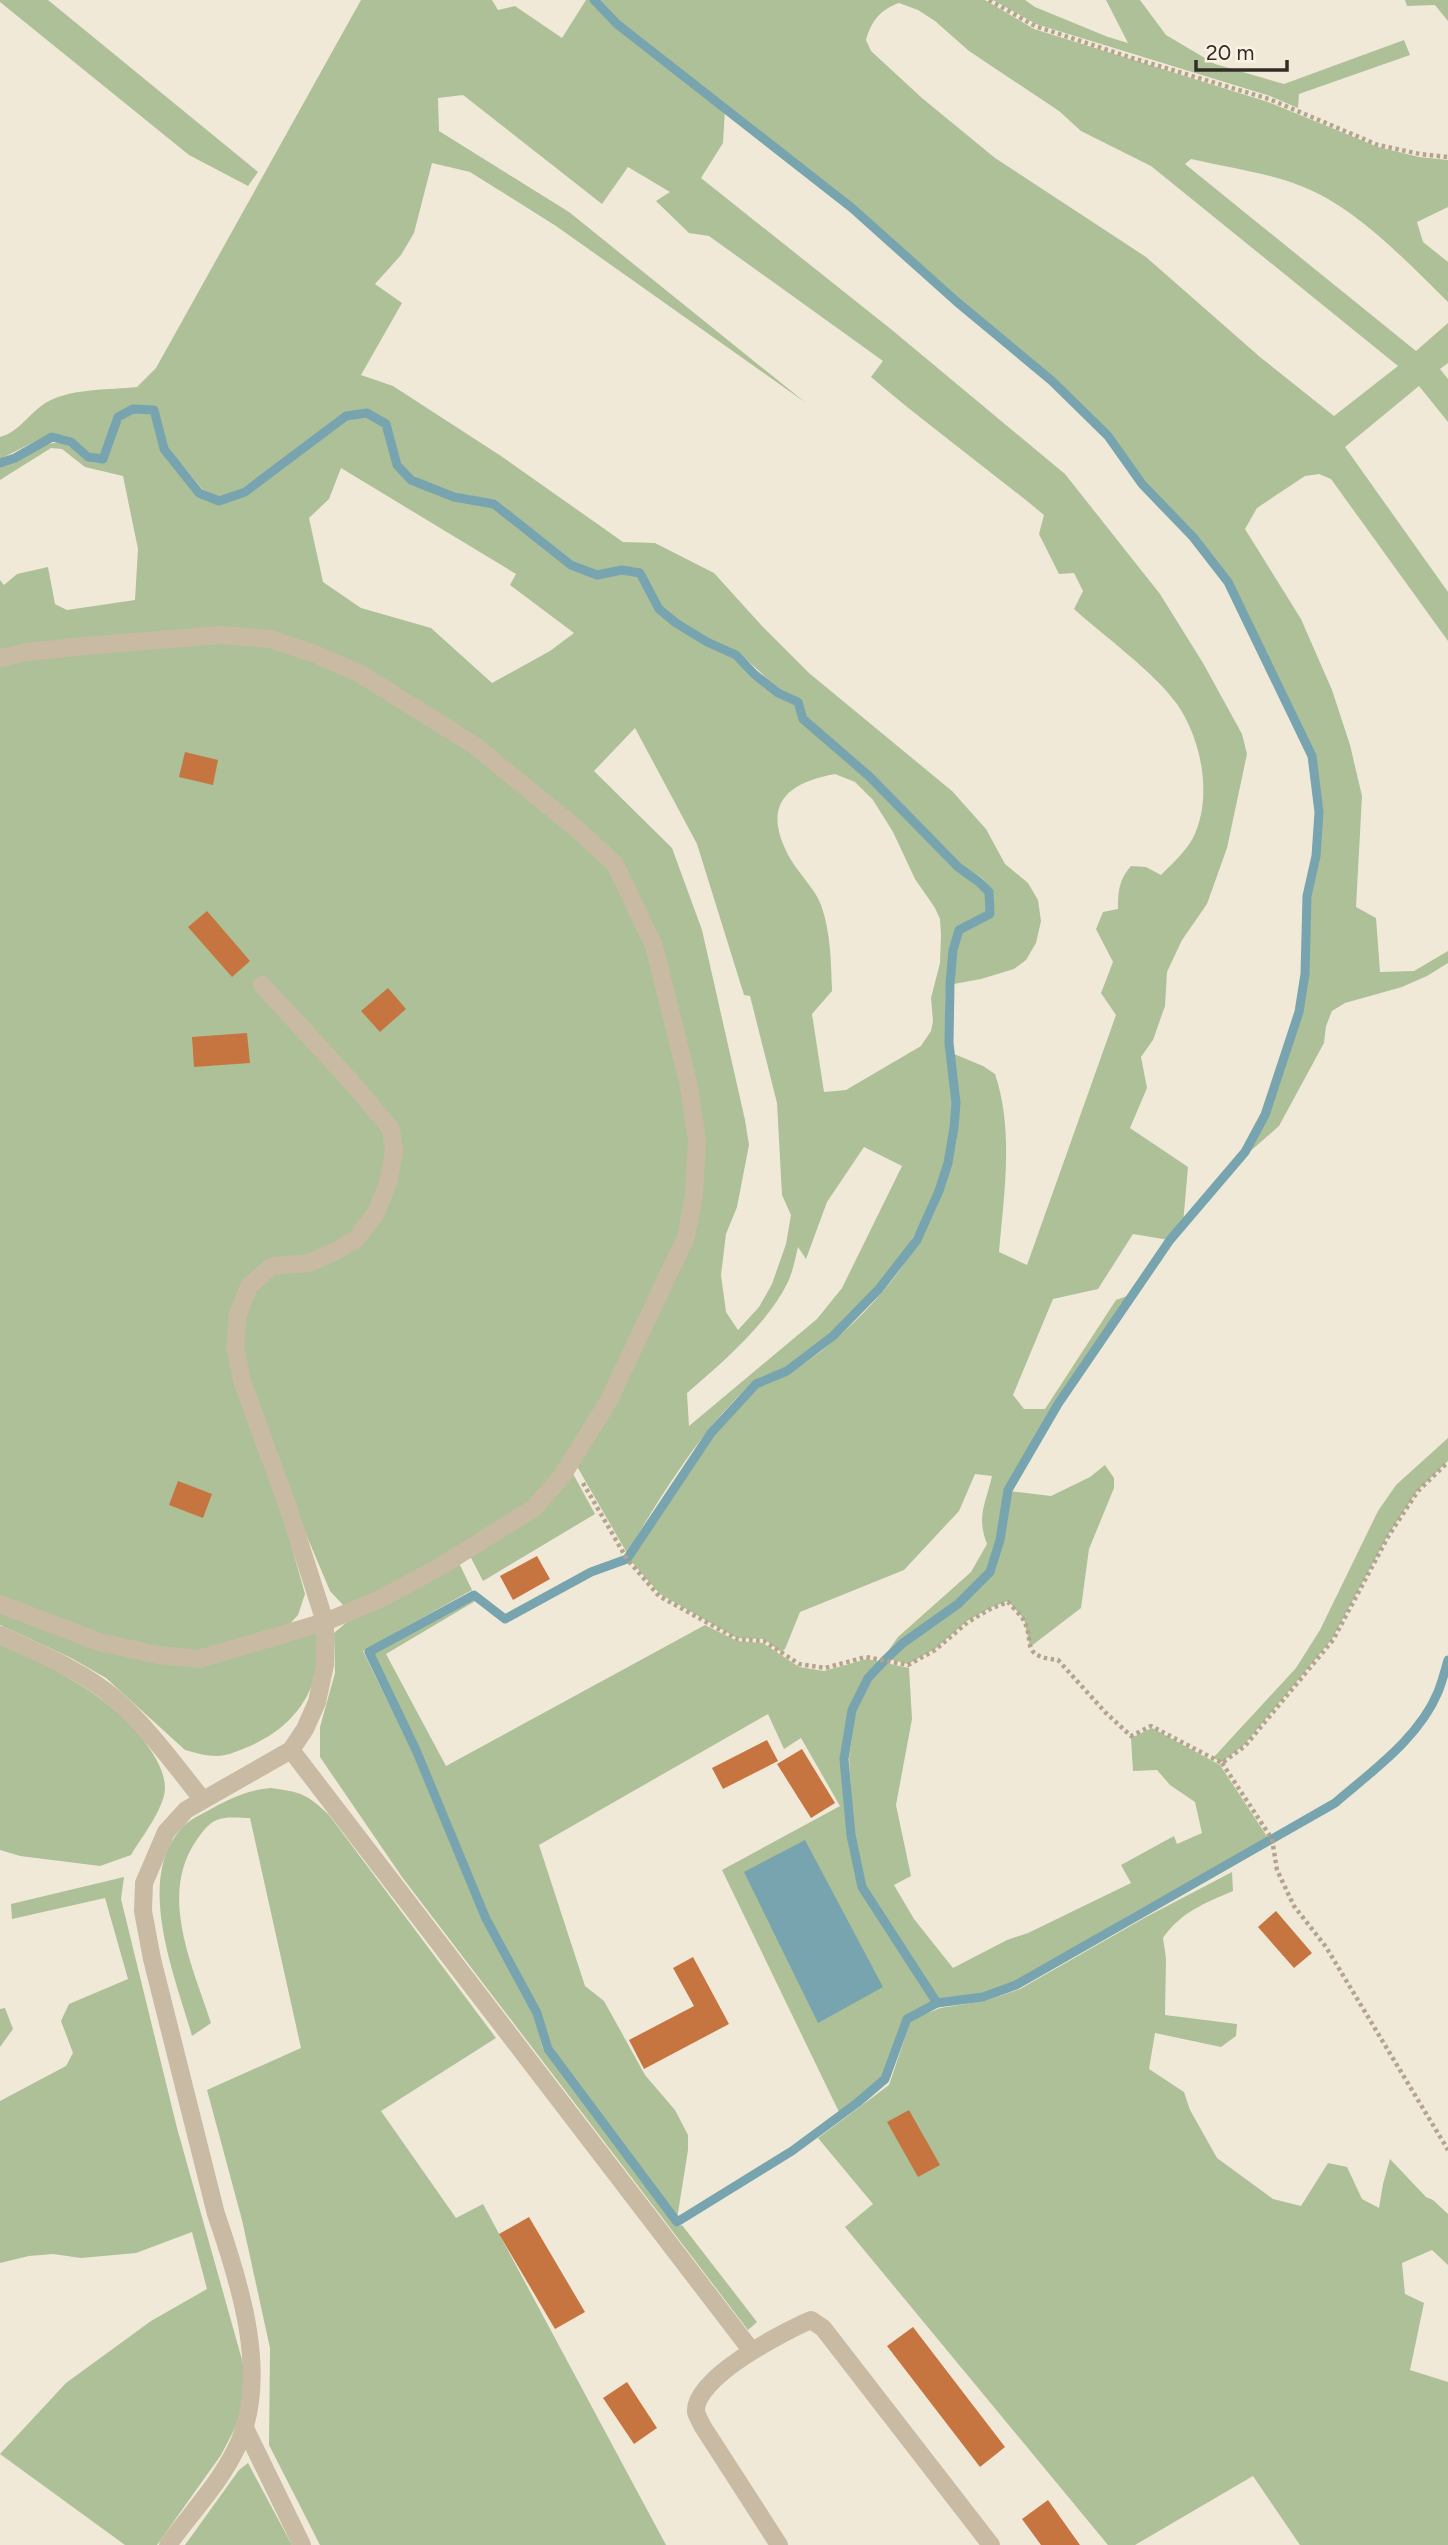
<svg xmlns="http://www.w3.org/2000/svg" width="1448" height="2545" font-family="Figtree,sans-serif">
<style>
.green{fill:#adc098;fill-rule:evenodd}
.water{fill:#77a4ae}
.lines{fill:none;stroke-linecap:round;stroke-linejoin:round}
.stream{stroke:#77a4ae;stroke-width:9}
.building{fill:#c67541}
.path{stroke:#b4a48e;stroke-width:4.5;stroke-dasharray:3.5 3.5;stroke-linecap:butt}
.minor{stroke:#c9baa4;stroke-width:18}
</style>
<rect width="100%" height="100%" fill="#f1e9d8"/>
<g class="green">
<path d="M 0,0 L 48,0 L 258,172 L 248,186 L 189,155 L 0,2 Z"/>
<path d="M 361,0 L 492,0 L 498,10 L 515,6 L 562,38 L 586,0 L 592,0 L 617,25 L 725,109 L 723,143 L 701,178 L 892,330 L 1065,474 L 1160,594 L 1203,663 L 1242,734 L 1247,754 L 1227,848 L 1207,904 L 1182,940 L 1167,972 L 1165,1006 L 1153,1040 L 1141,1057 L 1147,1088 L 1130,1128 L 1188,1167 L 1183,1224 L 1169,1240 L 1133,1234 L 1098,1289 L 1053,1299 L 1013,1395 L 1024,1409 L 1045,1409 L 1116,1300 L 1130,1295 L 1058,1403 L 1053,1416 L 1006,1489 L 999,1541 L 988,1571 L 958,1603 L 884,1657 L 898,1637 L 971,1572 L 987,1544 C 976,1516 986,1503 992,1476 L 975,1474 L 959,1511 L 904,1570 L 800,1612 L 785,1649 L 781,1652 L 764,1639 L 737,1638 L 660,1594 L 630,1560 C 668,1501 705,1437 756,1389 C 765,1381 779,1379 789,1373 C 800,1367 810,1359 820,1352 C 890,1296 948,1219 958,1128 C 961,1103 957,1078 954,1054 L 983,1066 L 995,1074 C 1014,1130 1004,1194 999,1252 L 1027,1265 L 1116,1015 L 1101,993 L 1113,962 L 1096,929 L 1103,912 L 1118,909 C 1118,891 1119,880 1131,866 L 1146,867 L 1161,875 C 1172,864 1185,852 1193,838 C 1213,798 1202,740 1177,704 C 1152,670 1106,638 1074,609 L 1083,591 L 1074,573 L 1059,574 L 1039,534 L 1044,515 C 987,468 927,425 871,377 L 883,361 L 709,236 L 689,233 L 656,201 L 670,192 L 628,167 L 602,204 L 463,95 L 438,98 L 439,131 L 569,212 L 806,403 L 556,226 L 470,172 L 432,163 L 414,233 L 401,255 L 375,284 L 402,303 L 361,375 L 393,386 L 501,456 L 623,542 L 655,543 L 714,573 L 762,626 L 809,673 L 952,791 L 986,829 L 1005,864 L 1028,883 L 1038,900 L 1041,921 L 1036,943 L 1026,960 L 1014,969 L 981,979 L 954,984 L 957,950 L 962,933 L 994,916 L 992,890 L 982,878 L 960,864 L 872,773 L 807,717 L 801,699 L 780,690 L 738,652 L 709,639 L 678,620 L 662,606 L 643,570 L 622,566 L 597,571 L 573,561 L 496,500 L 455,493 L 413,477 L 401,463 L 389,421 L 367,409 L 344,413 L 243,488 L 219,497 L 202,489 L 167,447 L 156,407 L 132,406 L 115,414 L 100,455 L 90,453 L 73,439 L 52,433 L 0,459 L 0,437 C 20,432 31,410 49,401 C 74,388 110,390 137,387 L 156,368 Z"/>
<path d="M 596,0 L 985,0 L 1034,29 L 1268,102 L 1378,147 L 1419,157 L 1448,160 L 1448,207 L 1417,222 L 1423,242 L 1448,262 L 1448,302 C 1407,262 1356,207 1301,186 C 1269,173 1225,167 1191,159 L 1185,164 L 1416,351 L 1448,323 L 1448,363 L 1440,369 L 1448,379 L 1448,422 L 1419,386 L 1345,447 L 1448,592 L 1448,641 L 1331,479 L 1319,474 L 1305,476 L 1257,508 L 1245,529 L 1301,619 L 1332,690 L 1350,745 L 1362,796 L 1356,907 L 1376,918 L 1380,972 L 1414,971 L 1448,951 L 1448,963 L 1427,976 L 1402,987 L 1345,1003 L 1332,1011 L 1326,1026 L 1324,1043 L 1279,1126 L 1247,1154 L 1267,1115 L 1301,1013 L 1307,974 L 1309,897 L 1318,856 L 1321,812 L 1314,756 L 1229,582 L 1194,535 L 1143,482 L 1109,435 L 1053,379 L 958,300 L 853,207 L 619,22 ZM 899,3 L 918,10 L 935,21 L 969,51 L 1059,111 L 1081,131 L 1151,166 L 1398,366 L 1334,416 L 1260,357 L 1146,257 L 995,158 L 922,98 L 871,51 L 866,40 C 872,20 880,10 899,3 Z"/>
<path d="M 993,0 L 1025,0 L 1035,7 L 1108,37 L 1128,43 L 1106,0 L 1140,0 L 1166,35 L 1215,64 L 1284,84 L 1404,40 L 1410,55 L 1299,94 L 1298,108 L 1270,96 L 1036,24 Z"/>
<path d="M 1405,0 L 1448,0 L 1448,21 L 1435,5 L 1407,6 Z"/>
<path d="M 134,413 L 151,414 L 160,450 L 197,495 L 219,505 L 247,495 L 347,420 L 366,417 L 383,426 L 394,467 L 409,483 L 453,500 L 493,507 L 569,568 L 597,578 L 622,573 L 638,577 L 656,611 L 673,625 L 705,645 L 734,658 L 751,677 L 776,696 L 795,705 L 801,721 L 867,778 L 955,870 L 977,884 L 985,893 L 986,912 L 956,928 C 945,964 944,1005 946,1043 C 947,1064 953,1085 952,1106 C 952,1134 946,1163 936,1189 C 913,1253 862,1313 807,1353 C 800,1358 792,1364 785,1368 C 775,1373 760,1375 752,1383 C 701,1430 662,1494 627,1553 L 575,1463 L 689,1239 L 691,1082 L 618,863 L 476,742 L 271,636 L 0,655 L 0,580 L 4,585 L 17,574 L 48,567 L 55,604 L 67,610 L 135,600 L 138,549 L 123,476 L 85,467 L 62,449 L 51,448 L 0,480 L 0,467 C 21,459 44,436 66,445 C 75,448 80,458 88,461 C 93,463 100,462 105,463 L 121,420 ZM 341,468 L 516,574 L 510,585 L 574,633 L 550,651 L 492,683 L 431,628 L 361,608 L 323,582 L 309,518 L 329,499 ZM 635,728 L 697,844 L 744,995 L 750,996 L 777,1103 L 782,1195 L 791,1215 L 786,1244 L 772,1284 L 759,1307 L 738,1330 L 726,1312 L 721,1275 L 726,1234 L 737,1207 L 749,1145 L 745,1120 L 702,930 L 672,848 L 594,771 ZM 835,774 L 855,782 L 873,800 L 893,832 L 915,879 L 935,908 L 940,919 L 941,935 L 940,963 L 931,998 L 933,1021 L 931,1031 L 921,1046 L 846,1090 L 824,1092 L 812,1014 L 832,991 C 831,963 831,933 821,905 C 815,889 800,875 791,860 C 762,809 781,784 835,774 ZM 864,1147 L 902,1166 L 842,1288 L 817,1319 L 689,1426 L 687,1393 C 721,1364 767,1324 787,1284 C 793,1272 795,1259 798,1247 L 806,1259 L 827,1202 Z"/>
<path d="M 222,639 L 269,643 L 314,658 L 357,676 L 471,749 L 576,833 L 612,867 L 651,947 L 684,1083 L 693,1140 L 690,1193 L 682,1237 L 604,1399 L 558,1473 L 531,1505 L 496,1528 L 434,1565 L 376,1596 L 344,1606 L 330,1591 L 295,1508 L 248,1380 L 241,1346 L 244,1316 L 255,1289 L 275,1272 L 311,1269 L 337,1257 L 360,1243 L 381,1216 L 394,1185 L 401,1151 L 396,1126 L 352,1073 L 267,981 L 257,990 L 342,1081 L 384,1132 L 387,1151 L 381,1181 L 370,1209 L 351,1234 L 308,1255 L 269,1259 L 244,1281 L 231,1312 L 228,1347 L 235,1383 L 282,1512 L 305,1594 L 298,1615 L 286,1628 L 247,1643 L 199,1655 L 158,1651 L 100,1638 L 0,1600 L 0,662 C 73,646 148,646 222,639 Z"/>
<path d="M 1448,1438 L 1448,1461 L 1417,1491 L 1388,1535 L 1332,1639 L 1244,1745 L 1222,1762 L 1213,1758 L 1296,1668 L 1320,1630 L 1378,1511 L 1396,1485 Z"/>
<path d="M 1105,1465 L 1114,1478 L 1114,1488 L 1089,1549 L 1081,1608 L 1030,1647 L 1024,1619 L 1008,1601 L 992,1607 L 967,1621 L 935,1649 L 908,1664 L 889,1659 L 904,1645 L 960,1605 L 991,1573 L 1002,1541 L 1009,1491 L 1051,1496 L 1090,1477 Z"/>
<path d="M 571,1470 L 595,1514 L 483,1581 L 468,1552 Z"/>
<path d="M 458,1561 L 472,1590 L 363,1651 L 412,1751 L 483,1923 L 534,2015 L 543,2049 L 677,2227 L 682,2225 L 757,2322 L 748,2330 L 402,1877 L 320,1757 L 320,1727 L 335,1673 L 334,1633 L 347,1622 Z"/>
<path d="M 475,1598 L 477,1600 L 386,1654 L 446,1766 L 705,1625 L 737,1641 L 763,1643 L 799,1667 L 824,1671 L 867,1659 L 882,1662 L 867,1676 L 851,1709 L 842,1758 L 849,1837 L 861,1889 L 935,2001 L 905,2017 L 882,2079 L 839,2112 L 722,1870 L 840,1806 L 801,1738 L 784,1749 L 768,1714 L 539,1845 L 585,1986 L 604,2001 L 645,2075 L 675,2110 L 688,2135 L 688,2150 L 677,2219 L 550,2047 L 540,2012 L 487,1918 L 418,1749 L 372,1652 Z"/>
<path d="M 0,1608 L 156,1661 L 319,1630 C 319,1647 320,1663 314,1679 C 303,1714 276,1736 243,1749 C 235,1752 226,1756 217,1756 C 206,1756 196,1753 185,1750 L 106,1678 L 71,1658 L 0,1625 Z"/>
<path d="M 0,1643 C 54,1669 107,1693 144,1741 C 155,1756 165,1771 165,1789 C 164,1809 141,1838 131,1855 L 100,1866 L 20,1856 L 0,1850 Z"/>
<path d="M 886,1663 L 909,1668 L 912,1719 L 896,1805 L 911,1876 L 894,1885 L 914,1919 L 953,1968 L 1007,1940 L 1028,1933 L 1131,1883 L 1121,1865 L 1174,1836 L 1177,1844 L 1202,1833 L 1195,1802 L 1170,1785 L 1157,1770 L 1133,1771 L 1131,1738 L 1152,1728 L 1220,1765 L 1268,1838 L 1133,1913 L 1014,1983 L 981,1994 L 938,1999 L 864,1886 L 854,1834 L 849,1758 L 856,1710 L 870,1678 Z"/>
<path d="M 271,1788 C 301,1792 307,1794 329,1815 L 496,2038 L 381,2111 L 456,2218 L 483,2204 L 666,2545 L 320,2545 L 269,2445 L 270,2348 L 242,2220 L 207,2090 L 301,2048 L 250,1818 C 240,1818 226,1816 217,1820 C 209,1823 203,1831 198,1838 C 157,1894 193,1966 211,2023 L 192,2036 C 176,1979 135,1882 180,1830 C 188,1820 200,1815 211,1809 C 231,1798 248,1790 271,1788 Z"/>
<path d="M 1232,1872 L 1233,1891 C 1205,1903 1181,1912 1163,1938 L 1166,1958 L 1165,2015 L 1237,2024 L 1236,2036 L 1221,2047 L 1155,2033 L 1149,2069 L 1184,2092 L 1190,2110 L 1217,2158 L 1273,2199 L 1301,2206 L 1328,2163 L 1347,2167 L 1362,2199 L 1379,2208 L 1383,2184 L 1390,2159 L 1426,2197 L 1433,2200 L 1448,2214 L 1448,2265 L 1432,2250 L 1402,2263 L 1405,2294 L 1424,2303 L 1410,2370 L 1448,2382 L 1448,2545 L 1300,2545 L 1253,2476 L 1135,2545 L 1108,2545 L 845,2227 L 873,2204 L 818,2138 L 889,2085 L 911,2020 L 940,2008 L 985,2001 L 1020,1989 L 1146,1917 Z"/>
<path d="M 124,1877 L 121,1899 L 177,2128 L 244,2367 L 242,2412 L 232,2434 L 221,2455 L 157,2545 L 125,2545 L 0,2454 L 66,2383 L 151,2321 L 207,2289 L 192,2232 L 136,2253 L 81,2258 L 53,2254 L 29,2256 L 0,2263 L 0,2101 L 66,2066 L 73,2053 L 61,2021 L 69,2004 L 128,1979 L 105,1898 L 12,1919 L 11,1904 Z"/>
<path d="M 5,2008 L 13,2029 L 0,2047 L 0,2009 Z"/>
<path d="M 248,2463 L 292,2545 L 185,2545 L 239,2470 Z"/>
</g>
<path class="water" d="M 805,1840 L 883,1987 L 818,2023 L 744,1872 Z"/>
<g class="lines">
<g class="stream">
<path d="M 594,0 L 617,24 L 852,208 L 957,302 L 1052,381 L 1108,436 L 1142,484 L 1193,537 L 1228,582 L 1312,756 L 1319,812 L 1316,856 L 1307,896 L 1305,974 L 1299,1012 L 1265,1115 L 1245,1152 L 1170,1240 L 1058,1404 L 1008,1490 L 1000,1540 L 990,1572 L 958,1604 L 903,1643 L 885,1660 L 868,1678 L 852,1710 L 844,1759 L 851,1835 L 862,1887 L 937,2003 L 983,1997 L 1016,1985 L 1335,1803 C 1372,1771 1419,1738 1438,1692 C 1442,1682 1445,1671 1448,1660"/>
<path d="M 0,463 L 15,458 L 52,437 L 71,442 L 88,457 L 103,459 L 118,417 L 133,409 L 154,410 L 164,449 L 199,493 L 219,501 L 245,492 L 346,416 L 367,413 L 386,424 L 397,465 L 411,480 L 454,497 L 494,504 L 571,565 L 597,575 L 622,570 L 640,573 L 659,609 L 676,623 L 707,642 L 736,655 L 754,674 L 778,693 L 798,702 L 803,719 L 869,776 L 958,867 L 979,882 L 989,892 L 990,914 L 959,930 L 953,950 L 950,984 L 949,1043 L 956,1103 L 954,1128 L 948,1163 L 939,1191 L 917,1240 L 879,1289 L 833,1336 L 787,1371 L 756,1384 L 711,1433 L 627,1559 L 591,1572 L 505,1619 L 474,1595 L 369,1652 L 416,1750 L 486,1919 L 537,2013 L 548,2049 L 677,2222 L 792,2151 L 857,2103 L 885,2079 L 907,2019 L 937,2003"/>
</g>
</g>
<g class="building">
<path d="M 185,752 L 218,760 L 213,785 L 179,777 Z"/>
<path d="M 207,911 L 250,961 L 232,977 L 188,927 Z"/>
<path d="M 388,988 L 406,1009 L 380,1032 L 361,1011 Z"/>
<path d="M 247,1033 L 250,1063 L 194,1067 L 192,1037 Z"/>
<path d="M 178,1481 L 212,1494 L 203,1518 L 169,1505 Z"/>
<path d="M 537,1556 L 550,1579 L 513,1600 L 500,1576 Z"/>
<path d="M 767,1740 L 778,1761 L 723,1789 L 712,1768 Z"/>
<path d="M 802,1749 L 835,1803 L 811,1818 L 777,1764 Z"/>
<path d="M 1276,1911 L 1312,1953 L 1294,1968 L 1258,1927 Z"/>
<path d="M 693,1957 L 729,2024 L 644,2069 L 629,2040 L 694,2006 L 673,1968 Z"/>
<path d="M 909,2110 L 940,2165 L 918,2177 L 887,2122 Z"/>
<path d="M 529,2217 L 585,2312 L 555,2329 L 499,2234 Z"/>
<path d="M 913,2327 L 1005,2447 L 980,2467 L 887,2346 Z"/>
<path d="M 627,2382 L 657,2428 L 634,2444 L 603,2398 Z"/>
<path d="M 1048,2500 L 1080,2545 L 1041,2545 L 1022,2519 Z"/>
</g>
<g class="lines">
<g class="path">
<path d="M 989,0 L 1035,26 L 1132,58 L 1269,99 L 1378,145 L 1420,154 L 1448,157"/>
<path d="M 583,1483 L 627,1559 L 659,1596 L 737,1639 L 764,1641 L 799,1664 L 825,1668 L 866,1657 L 908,1665 L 935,1650 L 968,1622 L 992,1608 L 1008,1602 C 1012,1607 1019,1613 1023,1619 C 1036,1642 1018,1656 1058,1660 L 1106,1713 L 1131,1736 L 1151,1726 L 1222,1763 L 1245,1746 L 1333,1640 L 1389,1535 L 1418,1491 L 1448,1462"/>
<path d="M 1222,1763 L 1272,1839 L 1277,1870 L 1294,1906 L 1326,1947 L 1448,2150"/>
</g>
<g class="minor">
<path d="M 0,658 L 28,652 L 83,646 L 222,635 L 270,639 L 315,654 L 359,673 L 474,745 L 578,830 L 615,864 L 654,946 L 688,1082 L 697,1140 L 694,1194 L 686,1237 L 608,1402 L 562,1476 L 534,1508 L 436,1569 L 378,1600 L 325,1622 L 199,1659 L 158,1655 L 99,1642 L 0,1604"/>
<path d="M 0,1635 C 38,1653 81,1670 113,1697 C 147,1726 175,1765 202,1799"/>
<path d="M 291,1750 L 751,2350"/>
<path d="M 244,2426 L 302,2545"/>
<path d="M 168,2545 C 191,2513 219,2484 236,2449 C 271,2379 240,2283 216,2214 L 152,1959 L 143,1911 L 144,1883 L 166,1832 L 186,1810 L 291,1750 L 305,1729 L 317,1702 L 325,1665 L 325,1622 L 289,1510 L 242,1381 L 235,1346 L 238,1314 L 249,1286 L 272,1266 L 309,1263 L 334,1252 L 356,1239 L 376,1213 L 388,1183 L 394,1151 L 391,1129 L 347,1077 L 262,985"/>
<path d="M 779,2545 L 703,2427 C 701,2423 697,2416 696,2412 C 693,2378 785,2331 811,2320 L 823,2328 L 991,2545"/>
</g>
</g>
<path d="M1196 60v10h91v-10" fill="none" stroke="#342c26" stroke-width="3.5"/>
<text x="1206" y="60" font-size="21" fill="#342c26" stroke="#f9f2e4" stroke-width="5" paint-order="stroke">20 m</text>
</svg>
